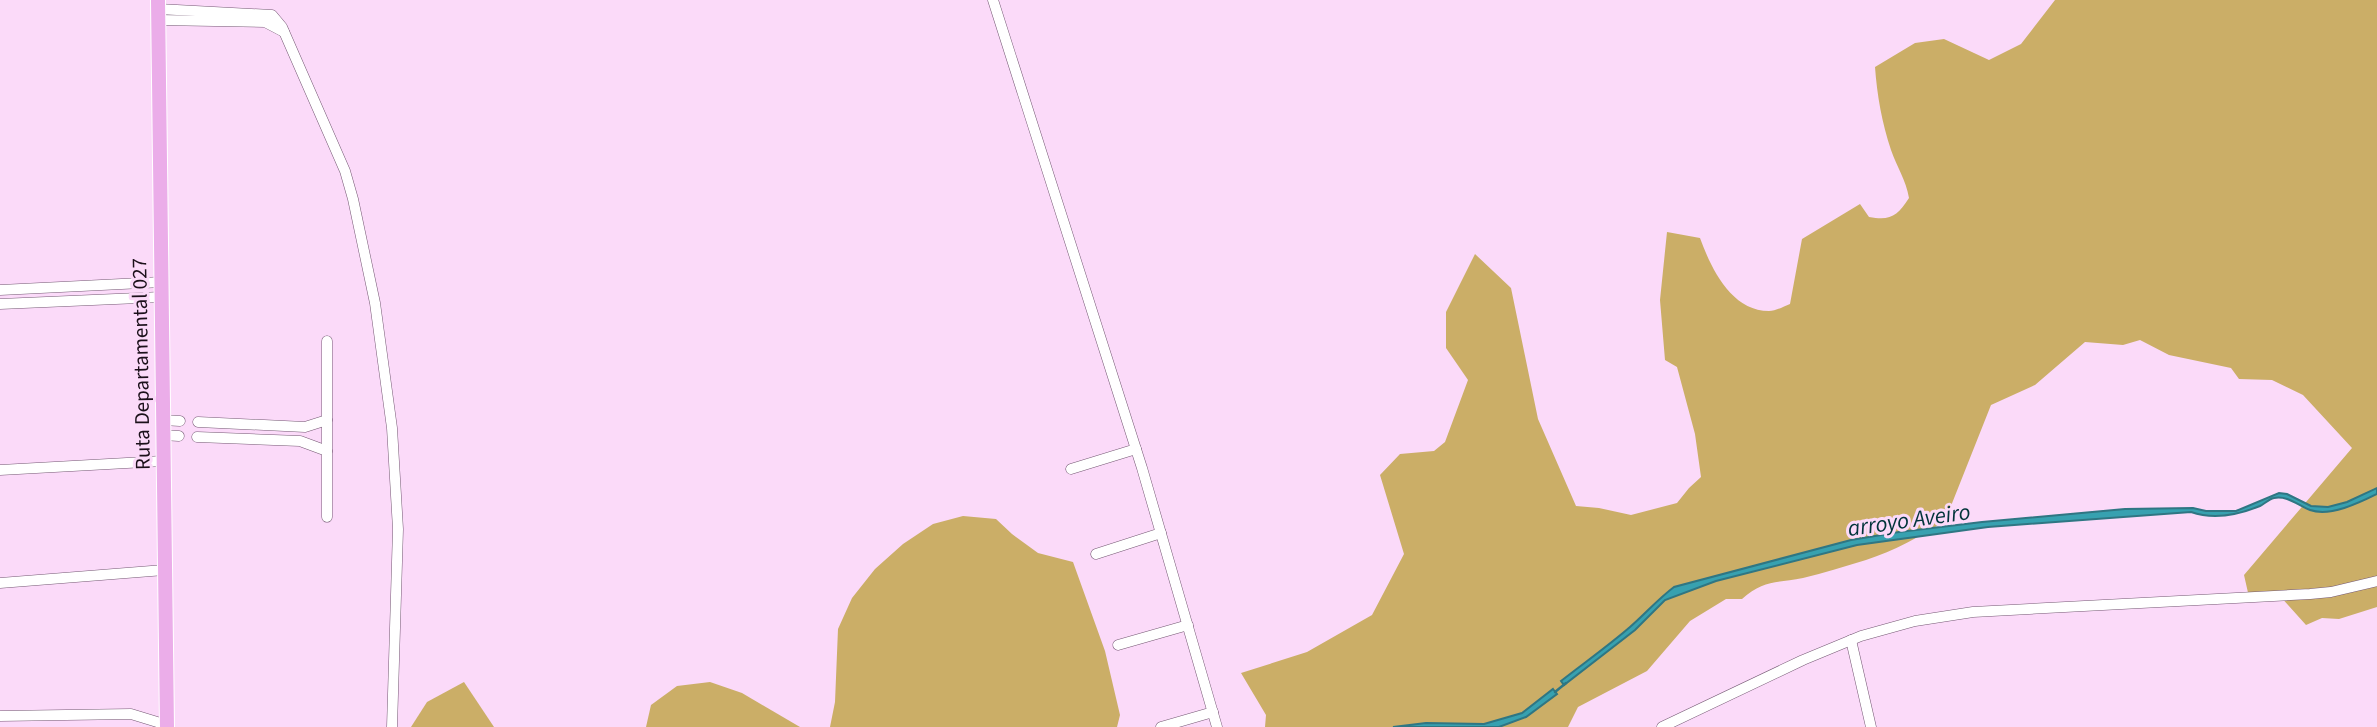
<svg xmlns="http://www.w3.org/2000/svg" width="2377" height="727" font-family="'Source Sans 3',sans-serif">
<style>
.forest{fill:#cbae67}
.water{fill:#37a1b0;stroke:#2f7683;stroke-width:2}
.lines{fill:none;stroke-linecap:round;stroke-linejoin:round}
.stream{stroke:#2f7683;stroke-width:2.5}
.street-casing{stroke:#755974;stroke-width:11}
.primary-casing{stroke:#fff;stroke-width:16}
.street{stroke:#fff;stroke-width:10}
.primary{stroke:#ebade9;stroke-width:14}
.labels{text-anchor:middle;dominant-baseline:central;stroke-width:6;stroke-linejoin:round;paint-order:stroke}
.street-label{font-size:21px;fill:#1b101a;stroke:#fbdaf9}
.water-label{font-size:23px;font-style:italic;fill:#01343a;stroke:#fbdaf9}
</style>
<rect width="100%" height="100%" fill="#fbdaf9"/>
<g class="forest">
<path d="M 2055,0 L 2377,0 L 2377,607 L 2339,619 L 2322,618 L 2306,625 L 2279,595 L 2249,597 L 2244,575 L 2352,448 L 2303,395 L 2272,380 L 2239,379 L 2231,368 L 2169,355 L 2140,340 L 2123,345 L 2085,342 L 2035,385 L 1991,405 L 1945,521 C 1921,536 1894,551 1866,560 C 1845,566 1824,573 1803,578 C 1777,583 1763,580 1742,599 L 1726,599 L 1690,621 L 1647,671 L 1578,707 L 1568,727 L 1265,727 L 1266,715 L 1241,673 L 1307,652 L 1372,615 L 1404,554 L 1380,475 L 1400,454 L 1434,451 L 1445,442 L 1468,380 L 1446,348 L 1446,312 L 1475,254 L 1511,288 L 1538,419 L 1576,506 L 1599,508 L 1631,515 L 1677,503 L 1689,488 L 1701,477 L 1695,434 L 1677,367 L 1665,360 L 1660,300 L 1667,232 L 1700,238 C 1711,268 1731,311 1769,311 C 1775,311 1783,307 1790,304 L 1802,239 L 1860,204 L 1869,217 C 1891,221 1897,216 1909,198 C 1906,180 1897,167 1891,150 C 1882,123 1877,95 1875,67 L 1915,43 L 1944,39 L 1989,60 L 2021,44 Z"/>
<path d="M 963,516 L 996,519 L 1012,534 L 1038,553 L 1073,562 L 1105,651 L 1120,715 L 1117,727 L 830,727 L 835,702 L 838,629 L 852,598 L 875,569 L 903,544 L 933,524 Z"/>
<path d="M 464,682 L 494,727 L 411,727 L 427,702 Z"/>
<path d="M 710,682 L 742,693 L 800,727 L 646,727 L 651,705 L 677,686 Z"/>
</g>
<g class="water">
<path d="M 2377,488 L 2377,494 C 2359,503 2330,517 2310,510 C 2299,506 2287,495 2274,498 C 2269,499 2264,504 2260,506 C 2238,515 2214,520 2191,512 L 1988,527 L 1857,545 L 1716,581 L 1665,600 L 1635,630 L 1564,685 L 1561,681 C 1584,663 1608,646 1630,627 C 1645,614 1658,599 1674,587 L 1851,540 L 1899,532 L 1982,522 L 2125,509 L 2193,508 L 2206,511 L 2236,511 L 2279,493 L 2287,494 L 2311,506 L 2328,507 L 2347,502 Z"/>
<path d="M 1553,689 L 1557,694 L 1526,717 L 1499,727 L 1393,727 L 1426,723 L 1484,724 L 1522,713 Z"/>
</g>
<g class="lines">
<path class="stream" d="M 1555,692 L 1566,683"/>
<defs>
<g id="street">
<path d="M 993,0 L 1142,468 L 1217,727"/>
<path d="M 158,9 L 272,15 L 282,27 L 345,171 L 353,199 L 375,303 L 392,428 L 398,529 L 392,727"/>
<path d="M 158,20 L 265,22 L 284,32"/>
<path d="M 0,290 L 162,282"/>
<path d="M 0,304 L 162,297"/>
<path d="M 163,420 L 180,421"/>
<path d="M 198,422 L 305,427 L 327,420"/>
<path d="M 163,435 L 179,436"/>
<path d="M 197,437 L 300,441 L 327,451"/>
<path d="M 1071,469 L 1136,449"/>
<path d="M 0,470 L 163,461"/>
<path d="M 327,517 L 327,341"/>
<path d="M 1096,554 L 1161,533"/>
<path d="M 0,583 L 164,570"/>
<path d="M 1851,640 L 1871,727"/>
<path d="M 1118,645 L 1188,625"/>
<path d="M 0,716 L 131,714 L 167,725"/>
<path d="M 1161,727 L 1213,712"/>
<path d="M 1662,727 L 1803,660 L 1861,636 L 1915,621 L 1973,612 L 2310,594 L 2331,592 L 2377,581"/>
</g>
<path id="primary" d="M 158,0 L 167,727"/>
</defs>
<use href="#street" class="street-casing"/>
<use href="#primary" class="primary-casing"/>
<use href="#street" class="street"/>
<use href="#primary" class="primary"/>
</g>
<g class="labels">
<g class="street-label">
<text transform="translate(141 364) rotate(-91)">Ruta Departamental 027</text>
</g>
<g class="water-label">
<text transform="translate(1909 520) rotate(-8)">arroyo Aveiro</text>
</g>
</g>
</svg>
